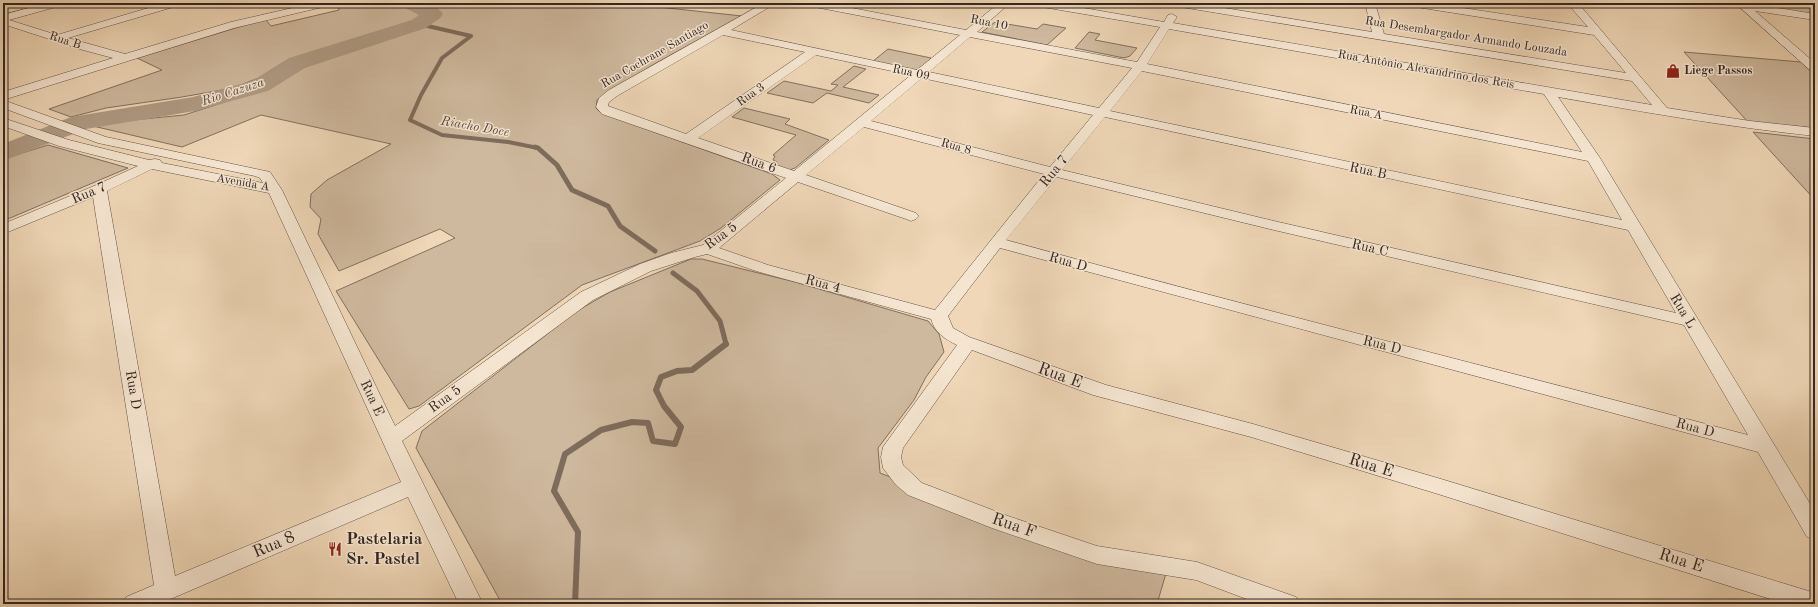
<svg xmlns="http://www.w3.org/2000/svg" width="1818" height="607" font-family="'Old Standard TT',serif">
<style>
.green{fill:#cfb99e;stroke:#827060}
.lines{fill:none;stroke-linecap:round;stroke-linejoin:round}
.stream-far2{stroke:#7e6c5c;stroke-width:4}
.stream-far1{stroke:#7e6c5c;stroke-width:5}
.stream{stroke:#7e6c5c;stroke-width:6}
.river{fill:#af9b84;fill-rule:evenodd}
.minor-casing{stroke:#635246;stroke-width:1}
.minor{fill:#f5e5d0;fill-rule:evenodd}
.labels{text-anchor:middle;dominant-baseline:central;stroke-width:3;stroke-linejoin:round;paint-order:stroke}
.far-street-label{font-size:12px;fill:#342621;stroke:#f5e5d0}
.far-poi-label{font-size:12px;font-weight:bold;fill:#342621;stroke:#f5e5d0;text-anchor:start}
.far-water-label{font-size:13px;font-style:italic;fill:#59493f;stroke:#f5e5d0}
.street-label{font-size:14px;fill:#342621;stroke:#f5e5d0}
.near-street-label{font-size:17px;fill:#342621;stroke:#f5e5d0}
.near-poi-label{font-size:17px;font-weight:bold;fill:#342621;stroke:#f5e5d0;text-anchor:start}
</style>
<rect width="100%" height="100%" fill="#efd7b7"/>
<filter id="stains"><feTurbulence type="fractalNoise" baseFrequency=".005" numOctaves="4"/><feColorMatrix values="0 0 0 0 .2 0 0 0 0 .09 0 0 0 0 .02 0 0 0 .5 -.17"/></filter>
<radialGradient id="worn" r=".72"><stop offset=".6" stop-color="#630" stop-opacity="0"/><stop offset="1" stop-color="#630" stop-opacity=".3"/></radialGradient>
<g class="green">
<path d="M 338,3 L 621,3 L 742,16 L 651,66 L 597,100 L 596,108 L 601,113 L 772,174 L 780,180 L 721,228 L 700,241 L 582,285 L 419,406 L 409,409 L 336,291 L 455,238 L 440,229 L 339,271 L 318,234 L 321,219 L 310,207 L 311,194 L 327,180 L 391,144 L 261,115 L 182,147 L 93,126 L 123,121 L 184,115 L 225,102 L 264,88 L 295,70 L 289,63 L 261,77 L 233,88 L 182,97 L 106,108 L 71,117 L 49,109 L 162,70 L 137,58 L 265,19 L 271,26 L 339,10 Z"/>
<path d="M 1755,3 L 1787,3 L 1815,8 L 1815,15 L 1758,5 Z"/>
<path d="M 995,22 L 1037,29 L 1043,24 L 1066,28 L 1047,45 L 982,32 Z"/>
<path d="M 1089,32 L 1100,34 L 1095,40 L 1137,48 L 1130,56 L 1124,58 L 1075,48 Z"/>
<path d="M 888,49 L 931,58 L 920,69 L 913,70 L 872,62 Z"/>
<path d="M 1684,52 L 1801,62 L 1815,75 L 1815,128 L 1748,122 Z"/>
<path d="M 854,66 L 866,69 L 843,87 L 879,95 L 869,103 L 827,93 L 813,103 L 767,93 L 784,81 L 831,91 L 838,85 L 831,84 Z"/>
<path d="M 744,108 L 790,119 L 785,124 L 829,140 L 795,168 L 789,170 L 776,166 L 777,162 L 773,160 L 775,156 L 773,155 L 796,135 L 732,117 Z"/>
<path d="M 1753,132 L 1815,139 L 1815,200 Z"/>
<path d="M 48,145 L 128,168 L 3,221 L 3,159 Z"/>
<path d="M 691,259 L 702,259 L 795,282 L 928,321 L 939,334 L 944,352 L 926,377 L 914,400 L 878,448 L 880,473 L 1102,558 L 1167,570 L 1157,604 L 502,604 L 416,448 L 422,431 L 577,311 L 610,292 Z"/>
</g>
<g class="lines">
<path class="stream-far2" d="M 419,24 L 471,36 L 442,58 L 421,95 L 410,120 L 442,135 L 508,142 L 538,148"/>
<g class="stream-far1">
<path d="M 535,147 L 538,148 L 557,165 L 572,190 L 608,206 L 620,226 L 655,251"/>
<path d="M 673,273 L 697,291 L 720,321 L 726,344 L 724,345"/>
</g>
<path class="stream" d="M 575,604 L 578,532 L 554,491 L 565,454 L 601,430 L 632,422 L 648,423 L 653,441 L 675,444 L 681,427 L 664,406 L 656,390 L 661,377 L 677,371 L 692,370 L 726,344"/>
<path class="river" d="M 405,3 C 419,3 434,1 443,14 L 440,18 L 426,28 L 305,68 L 268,91 L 195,111 L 86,129 L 3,161 L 3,144 L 71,117 L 193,97 L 252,81 L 289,58 L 412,20 L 419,15 L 407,9 L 404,5 Z"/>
<defs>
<g id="minor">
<path d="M 47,3 L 64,3 L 63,5 L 9,20 L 57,35 L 165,3 L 181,3 L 180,5 L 68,38 L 125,54 L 231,22 L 314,3 L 332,3 L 331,5 L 234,28 L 3,100 L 3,92 L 113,58 L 83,50 L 3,24 L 3,15 Z"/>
<path d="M 764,3 L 776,3 L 731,30 L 917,70 L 960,35 L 810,6 L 805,3 L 826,3 L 966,30 L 999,3 L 1010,3 L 977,32 L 1137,62 L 1160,27 L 1037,6 L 1032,3 L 1055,3 L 1164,22 L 1168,15 L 1172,14 L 1177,17 L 1173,23 L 1652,105 L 1632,81 L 1175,6 L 1170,3 L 1194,3 L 1372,32 L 1365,3 L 1375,3 L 1384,34 L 1626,73 L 1594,35 L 1410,6 L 1405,3 L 1430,3 L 1588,27 L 1567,3 L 1578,3 L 1667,108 L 1750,121 L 1815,128 L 1815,136 C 1728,127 1644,112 1558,97 L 1600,158 L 1815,512 L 1815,540 L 1807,537 L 1758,452 L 1000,248 L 948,316 L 953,328 L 969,337 L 1106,385 L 1253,424 L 1441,479 L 1815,593 L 1815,604 L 1786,604 L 1438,494 L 1251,437 L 1093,395 L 972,350 L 903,448 L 901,457 L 903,465 L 922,483 L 1008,516 L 1097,546 L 1197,562 L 1296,597 L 1300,604 L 1260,604 L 1196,580 L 1097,564 L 992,528 L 908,495 L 896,485 L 883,468 L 881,457 L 883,447 L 957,345 C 945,339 935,333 931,319 L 756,271 L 707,254 L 695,257 L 651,271 L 593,300 L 402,441 L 483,604 L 459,604 L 408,497 L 159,604 L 122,604 L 126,597 L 154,585 L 93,197 L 3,234 L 3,224 L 94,186 L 138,166 L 59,146 L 3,126 L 3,118 L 69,140 L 149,160 L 155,159 L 160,160 L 162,163 L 263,183 L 260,178 L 255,176 L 98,143 L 3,108 L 3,100 L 106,137 L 270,172 L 282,190 L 395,426 L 581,292 L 640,264 L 671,253 L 703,245 L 786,178 L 602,114 L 596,107 L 599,98 L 609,90 ZM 1169,29 L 1544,94 L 1582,152 L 1147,64 ZM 723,35 L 805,52 L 686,134 L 608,106 L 609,102 L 617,96 ZM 970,37 L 1132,68 L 1099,108 L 929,72 ZM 816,55 L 911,75 L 794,171 L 698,138 ZM 1142,71 L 1588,161 L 1622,220 L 1110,111 ZM 922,78 L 1093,115 L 1050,167 L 871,121 ZM 1105,117 L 1628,230 L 1676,313 L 1274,221 L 1062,170 ZM 864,127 L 1044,174 L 935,310 L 768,265 L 719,248 L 798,182 L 906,219 L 911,221 L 916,219 L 919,216 L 916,213 L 806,175 ZM 152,169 L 269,193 L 401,482 L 175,576 L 107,191 ZM 1057,177 L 1274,230 L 1684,325 L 1748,435 C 1501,370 1253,308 1006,240 Z"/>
<path d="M 1735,3 L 1746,3 L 1815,14 L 1815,20 L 1755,11 L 1815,63 L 1815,73 L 1811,71 Z"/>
</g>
</defs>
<use href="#minor" class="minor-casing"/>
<use href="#minor" class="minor"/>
</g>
<defs>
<symbol id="shop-bare" viewBox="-9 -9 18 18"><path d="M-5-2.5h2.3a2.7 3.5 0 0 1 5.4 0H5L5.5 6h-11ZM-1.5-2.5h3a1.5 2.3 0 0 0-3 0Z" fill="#8f2418" stroke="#f5e5d0" stroke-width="2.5" paint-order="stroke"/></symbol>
<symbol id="restaurant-bare" viewBox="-9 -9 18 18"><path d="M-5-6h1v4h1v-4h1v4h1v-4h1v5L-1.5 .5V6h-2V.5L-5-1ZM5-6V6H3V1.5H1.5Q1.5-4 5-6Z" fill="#8f2418" stroke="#f5e5d0" stroke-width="2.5" paint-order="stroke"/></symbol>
</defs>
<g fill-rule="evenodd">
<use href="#shop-bare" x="1663" y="61" width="20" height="20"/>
<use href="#restaurant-bare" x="325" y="539" width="20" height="20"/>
</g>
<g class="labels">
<g class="far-street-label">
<text transform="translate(989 23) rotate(11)">Rua 10</text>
<text transform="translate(1466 37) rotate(9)">Rua Desembargador Armando Louzada</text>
<text transform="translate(65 41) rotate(18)">Rua B</text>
<text transform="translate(655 55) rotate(-30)">Rua Cochrane Santiago</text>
<text transform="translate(1426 70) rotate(10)">Rua Antônio Alexandrino dos Reis</text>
<text transform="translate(911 73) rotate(12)">Rua 09</text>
<text transform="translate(751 95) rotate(-35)">Rua 3</text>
<text transform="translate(1366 113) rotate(11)">Rua A</text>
<text transform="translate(956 147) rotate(15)">Rua 8</text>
<text transform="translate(243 183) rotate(10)">Avenida A</text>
</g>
<g class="far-poi-label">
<text x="1684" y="71">Liege Passos</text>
</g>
<g class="far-water-label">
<text transform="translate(233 92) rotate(-18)">Rio Cazuza</text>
<text transform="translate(475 127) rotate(10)">Riacho Doce</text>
</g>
<g class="street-label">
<text transform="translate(759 163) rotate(20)">Rua 6</text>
<text transform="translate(1054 171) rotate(-51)">Rua 7</text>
<text transform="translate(1368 171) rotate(12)">Rua B</text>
<text transform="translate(89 193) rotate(-23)">Rua 7</text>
<text transform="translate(721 236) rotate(-36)">Rua 5</text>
<text transform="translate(1370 248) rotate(13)">Rua C</text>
<text transform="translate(1068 262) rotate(16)">Rua D</text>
<text transform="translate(823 284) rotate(15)">Rua 4</text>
<text transform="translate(1683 311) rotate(59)">Rua L</text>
<text transform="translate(1382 345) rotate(14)">Rua D</text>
<text transform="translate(133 390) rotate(80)">Rua D</text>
<text transform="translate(372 398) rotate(65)">Rua E</text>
<text transform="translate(445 399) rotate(-36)">Rua 5</text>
<text transform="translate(1695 428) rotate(15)">Rua D</text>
</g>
<g class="near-street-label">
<text transform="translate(1060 376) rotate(20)">Rua E</text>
<text transform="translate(1371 466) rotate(17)">Rua E</text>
<text transform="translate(1014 526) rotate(19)">Rua F</text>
<text transform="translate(274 545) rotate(-23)">Rua 8</text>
<text transform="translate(1681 561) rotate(17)">Rua E</text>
</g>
<g class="near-poi-label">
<text x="346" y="539">Pastelaria<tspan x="346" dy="20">Sr. Pastel</tspan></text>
</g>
</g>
<rect width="1818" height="607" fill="none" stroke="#efd7b7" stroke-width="16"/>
<rect x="4" y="4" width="1810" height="599" fill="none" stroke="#342621" stroke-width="2"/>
<rect x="8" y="8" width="1802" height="591" fill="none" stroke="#342621"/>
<rect width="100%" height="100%" filter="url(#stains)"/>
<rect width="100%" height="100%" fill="url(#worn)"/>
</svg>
